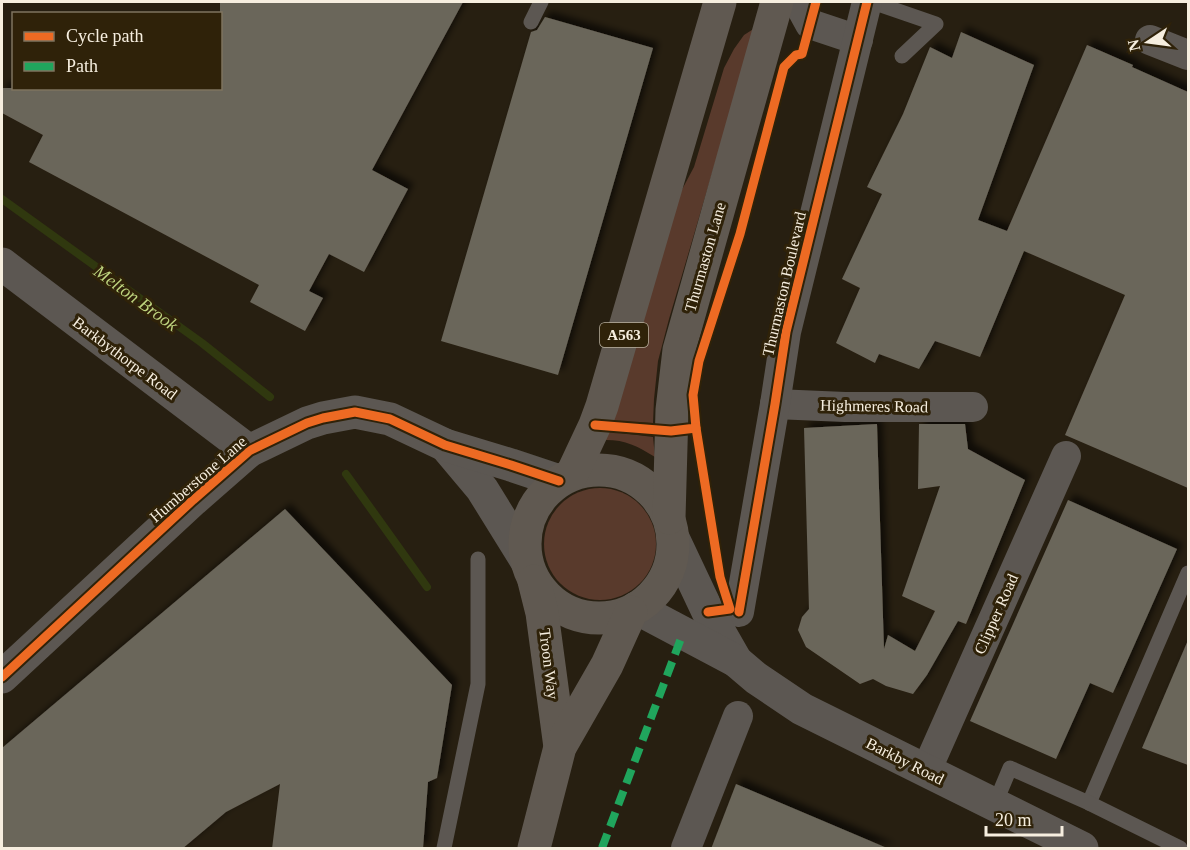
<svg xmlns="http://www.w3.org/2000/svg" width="1190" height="850" font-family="Georgia,serif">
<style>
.green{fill:#593a2c}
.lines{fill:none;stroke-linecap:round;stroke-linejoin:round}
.stream{stroke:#30380f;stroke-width:8}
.building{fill:#6b665a;filter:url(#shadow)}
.service{stroke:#5c5752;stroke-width:15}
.minor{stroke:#5c5752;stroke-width:30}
.tertiary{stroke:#5c5752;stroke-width:33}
.trunk{stroke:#605951;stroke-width:33}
.quiet{stroke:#20a55d;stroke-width:8;stroke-dasharray:15 8;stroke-linecap:butt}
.cycleway-casing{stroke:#2f2209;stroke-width:13}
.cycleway{stroke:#ed6a23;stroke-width:9}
.labels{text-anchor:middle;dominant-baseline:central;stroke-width:6;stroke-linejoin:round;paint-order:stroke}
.shield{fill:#2f2209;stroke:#bab19f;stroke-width:1.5}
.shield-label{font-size:15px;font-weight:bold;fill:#f6eedf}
.street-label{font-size:16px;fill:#f6eedf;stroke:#2f2209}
.water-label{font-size:18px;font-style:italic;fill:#bdd37e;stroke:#2f2209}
</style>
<defs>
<filter id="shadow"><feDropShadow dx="5.5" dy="-5.5" stdDeviation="3" flood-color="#0009"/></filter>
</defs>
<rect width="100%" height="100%" fill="#271f11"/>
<g class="green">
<path d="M 755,28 L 669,319 L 658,361 L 654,399 L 653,423 L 609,421 L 677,199 L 694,167 L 724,68 L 734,49 L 744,35 Z"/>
<path d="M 605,431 L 653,437 L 655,457 C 636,445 624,439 601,440 Z"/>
<circle cx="600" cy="544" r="56"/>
</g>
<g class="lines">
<g class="stream">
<path d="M 2,199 L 202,343 L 270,397"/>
<path d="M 346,474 L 427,587"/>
</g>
</g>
<g class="building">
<path d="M 220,2 L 463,2 L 372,170 L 408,189 L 364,272 L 329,254 L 309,291 L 323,298 L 305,331 L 250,302 L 259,285 L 29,162 L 43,135 L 2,113 L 2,88 L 220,88 Z"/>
<path d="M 545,17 L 653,48 L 558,375 L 441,341 L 531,32 L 537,30 Z"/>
<path d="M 961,32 L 1034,65 L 978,220 L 1007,231 L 1087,45 L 1133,65 L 1132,67 L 1188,92 L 1188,488 L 1065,435 L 1125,295 L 1024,251 L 980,357 L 935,341 L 919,369 L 879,354 L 875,363 L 836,343 L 860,288 L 842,279 L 882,194 L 867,187 L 903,114 L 930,47 L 952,58 Z"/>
<path d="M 877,424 L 884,649 L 888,635 L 915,651 L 935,611 L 902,596 L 940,486 L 918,489 L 919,424 L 965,424 L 968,449 L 1025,480 L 966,624 L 958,621 L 927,675 L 913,694 L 886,686 L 873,679 L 860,684 L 806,647 L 798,630 L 802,617 L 809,609 L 804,428 Z"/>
<path d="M 1068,500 L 1177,549 L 1113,693 L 1090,683 L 1056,759 L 970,721 Z"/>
<path d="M 285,509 L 452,685 L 437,778 L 428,782 L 423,849 L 272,849 L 280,784 L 226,812 L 182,849 L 2,849 L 2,748 Z"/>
<path d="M 1188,640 L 1188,765 L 1142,748 Z"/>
<path d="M 736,784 L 887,848 L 887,849 L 711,849 Z"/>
</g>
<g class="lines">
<g class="service">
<path d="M 872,2 L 936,24 L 902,56"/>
<path d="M 531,22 L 541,2"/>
<path d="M 1089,803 L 1188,573"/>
<path d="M 994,806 L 1010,768 L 1089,803 L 1180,848"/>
<path d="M 444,848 L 478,684 L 478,559"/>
</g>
<g class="minor">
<path d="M 798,2 L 810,24 L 858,40"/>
<path d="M 1150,40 L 1188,55"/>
<path d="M 775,404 L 845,407 L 973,407"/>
<path d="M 739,612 L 775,404 L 786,332 L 867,2"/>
<path d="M 926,771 L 1066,456"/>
<path d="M 686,848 L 738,716"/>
</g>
<g class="tertiary">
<path d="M 2,264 L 249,451"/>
<path d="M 445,445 L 482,489 L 526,560"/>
<path d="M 674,540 L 708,612 L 736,661"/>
<path d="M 636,608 L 736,661 L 756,678 L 802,709 L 1082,848"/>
<path d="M 2,677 L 193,500 L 249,451 L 307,423 L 323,418 L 355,412 L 390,419 L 445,445 L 511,465 L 559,481"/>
</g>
<g class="trunk">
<circle cx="599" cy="544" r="74"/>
<path d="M 572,474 L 595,425 L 602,406 L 720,2"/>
<path d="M 669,518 L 672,410 L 679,350 L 777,2"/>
<path d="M 534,581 L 542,613 L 560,747"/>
<path d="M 534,848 L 560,747 L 607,665 L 631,612"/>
</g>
<path class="quiet" d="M 602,848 L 683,633"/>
<defs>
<g id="cycleway">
<path d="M 595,425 L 671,431 L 696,428 L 693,395 L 699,361 L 740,234 L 784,67 L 796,55 L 802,54 L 816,2"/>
<path d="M 696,428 L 720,577 L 730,609 L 708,612"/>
<path d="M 739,612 L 775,404 L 786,332 L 867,2"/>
<path d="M 2,677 L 193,500 L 249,451 L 307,423 L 323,418 L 355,412 L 390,419 L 445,445 L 511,465 L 559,481"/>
</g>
</defs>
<use href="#cycleway" class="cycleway-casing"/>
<use href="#cycleway" class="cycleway"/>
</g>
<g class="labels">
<rect class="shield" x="600" y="323" width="48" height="24" rx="4.5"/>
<g class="shield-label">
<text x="624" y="335">A563</text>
</g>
<g class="street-label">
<text transform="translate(705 257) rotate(-74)">Thurmaston Lane</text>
<text transform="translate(784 284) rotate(-77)">Thurmaston Boulevard</text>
<text transform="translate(125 358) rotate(37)">Barkbythorpe Road</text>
<text transform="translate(874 406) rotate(1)">Highmeres Road</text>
<text transform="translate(198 479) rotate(-41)">Humberstone Lane</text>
<text transform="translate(996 614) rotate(-66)">Clipper Road</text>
<text transform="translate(549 664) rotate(83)">Troon Way</text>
<text transform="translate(905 761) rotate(27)">Barkby Road</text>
</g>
<g class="water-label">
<text transform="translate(136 298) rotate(36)">Melton Brook</text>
</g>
</g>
<rect width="1190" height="850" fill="none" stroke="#f6eedf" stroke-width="6"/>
<rect x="12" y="12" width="210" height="78" fill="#2f2209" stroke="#7f745f" stroke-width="1.5"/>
<rect x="24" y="32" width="30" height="9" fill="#ed6a23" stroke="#7f745f" stroke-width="1.5"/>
<text x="66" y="42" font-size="18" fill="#f6eedf">Cycle path</text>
<rect x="24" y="62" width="30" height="9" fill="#20a55d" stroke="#7f745f" stroke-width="1.5"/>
<text x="66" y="72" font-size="18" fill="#f6eedf">Path</text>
<g transform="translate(1148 42) rotate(257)" stroke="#2f2209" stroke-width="4.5" paint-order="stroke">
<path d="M0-4.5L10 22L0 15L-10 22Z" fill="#f6eedf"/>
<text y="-9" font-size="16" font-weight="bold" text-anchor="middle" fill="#f6eedf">N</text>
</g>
<path d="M986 826v9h76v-9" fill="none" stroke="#f6eedf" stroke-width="3"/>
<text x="995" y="826" font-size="18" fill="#f6eedf" stroke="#2f2209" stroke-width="4.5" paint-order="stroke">20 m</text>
</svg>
